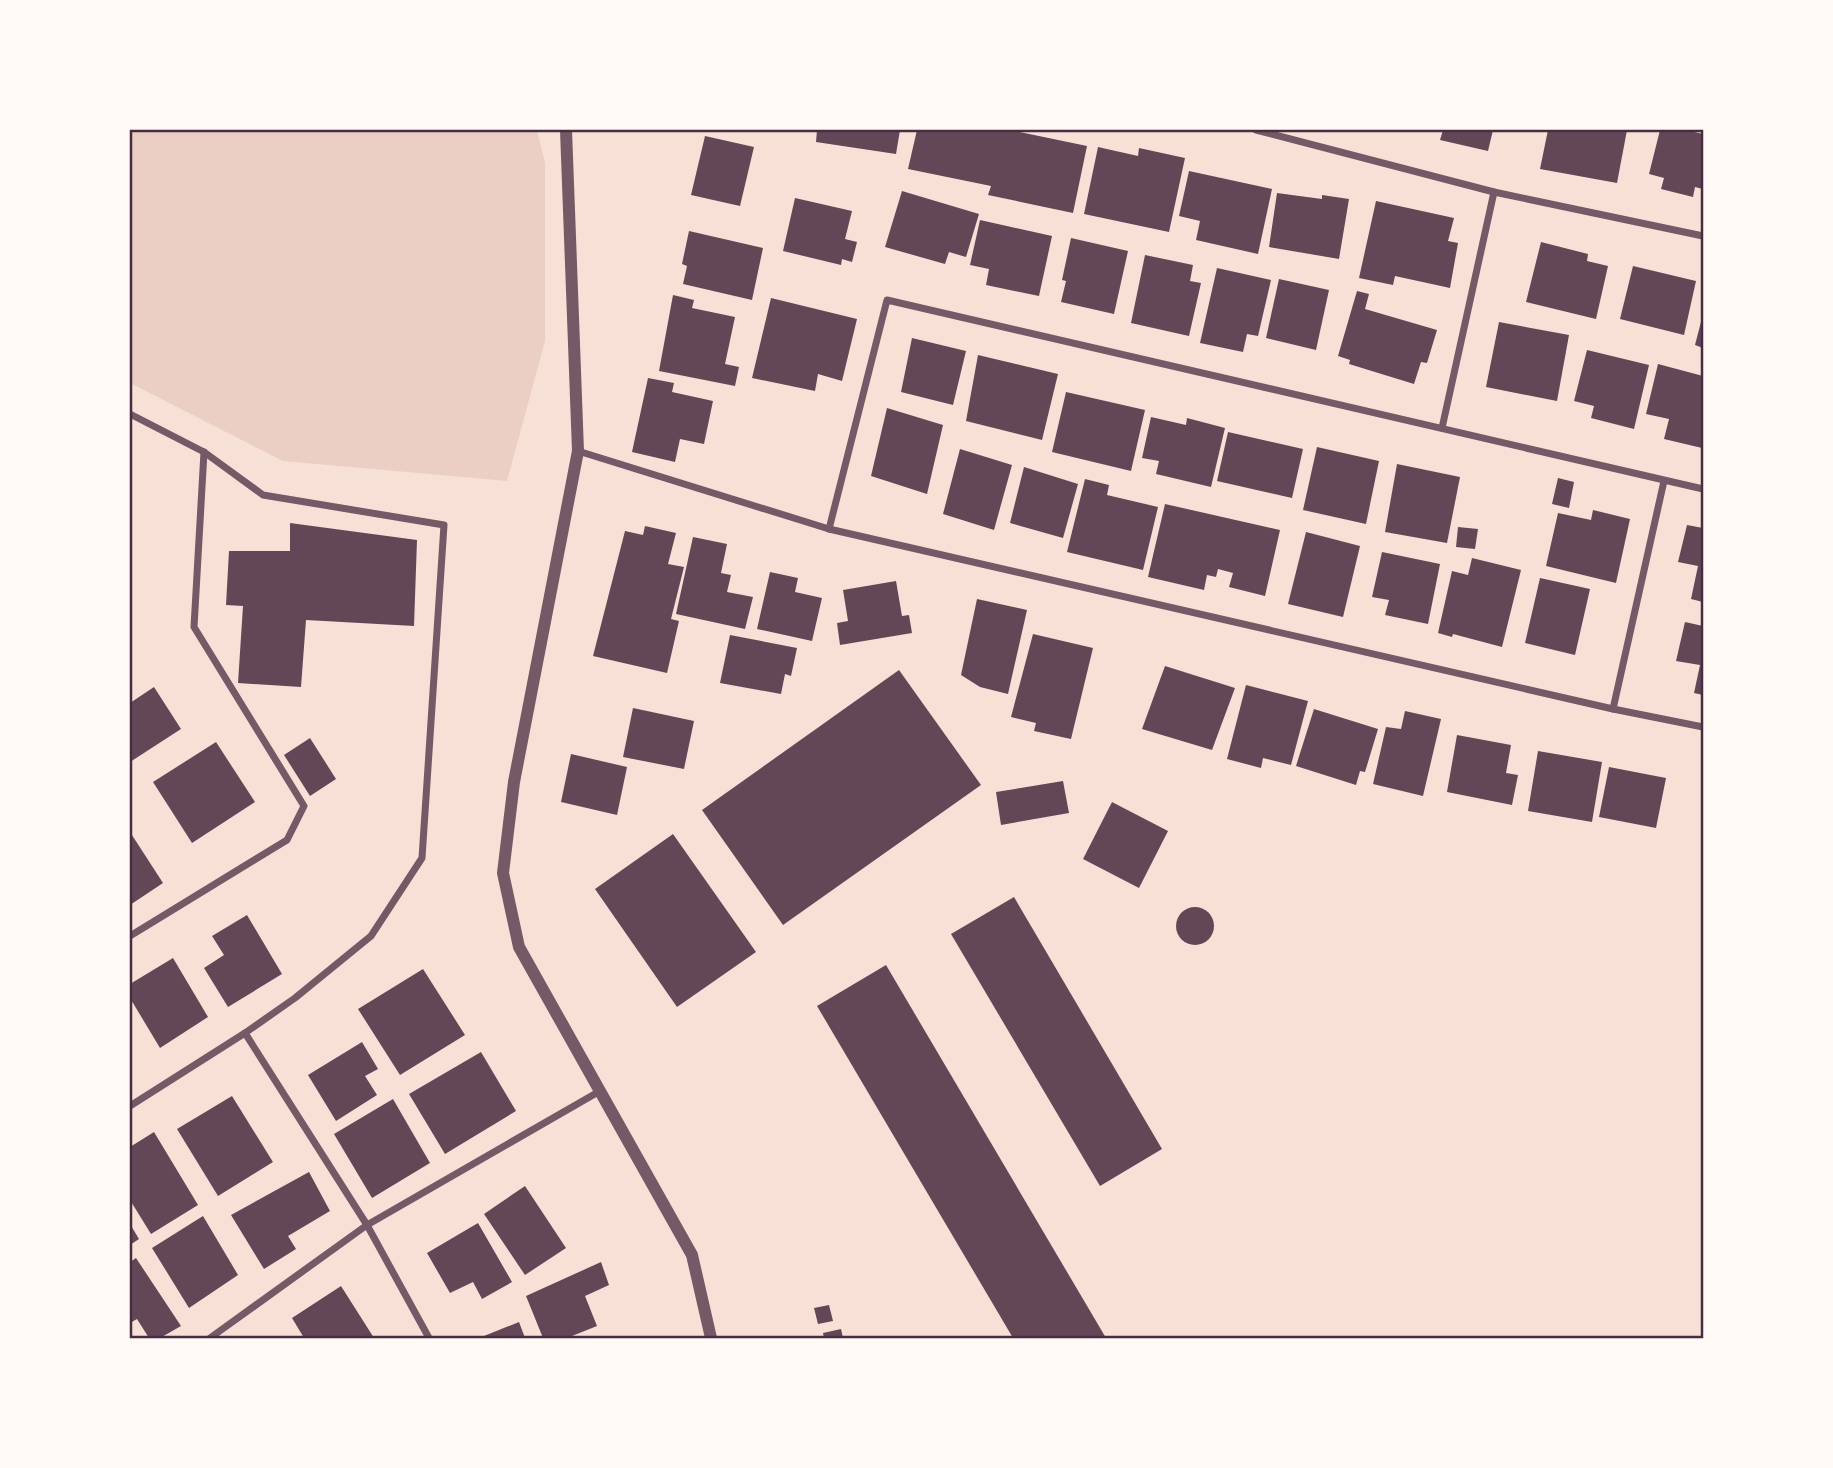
<svg xmlns="http://www.w3.org/2000/svg" width="1833" height="1468" font-family="'Fira Sans Condensed',sans-serif">
<style>
.green{fill:#ebcfc5}
.building{fill:#644757}
.lines{fill:none;stroke-linecap:round;stroke-linejoin:round}
.minor{stroke:#755966;stroke-width:7}
.tertiary{stroke:#755966;stroke-width:12}
.neatline{fill:none;stroke:#4a2c40;stroke-width:2.5}
</style>
<rect width="100%" height="100%" fill="#f7e1d7"/>
<path class="green" d="M 130,130 L 537,130 L 545,163 L 545,341 L 507,481 L 283,461 L 130,383 Z"/>
<g class="building">
<path d="M 817,130 L 900,130 L 896,154 L 816,142 Z"/>
<path d="M 917,130 L 1010,130 L 1087,146 L 1073,213 L 988,195 L 991,186 L 908,169 Z"/>
<path d="M 1443,130 L 1493,130 L 1488,151 L 1440,140 Z"/>
<path d="M 1548,130 L 1627,130 L 1617,183 L 1540,169 Z"/>
<path d="M 1660,130 L 1686,130 L 1703,134 L 1703,189 L 1695,187 L 1693,197 L 1661,189 L 1664,178 L 1649,174 Z"/>
<path d="M 705,136 L 754,147 L 740,206 L 691,195 Z"/>
<path d="M 1098,147 L 1138,156 L 1139,148 L 1185,158 L 1169,232 L 1084,214 Z"/>
<path d="M 1189,171 L 1272,189 L 1258,254 L 1196,240 L 1200,221 L 1179,216 Z"/>
<path d="M 902,191 L 979,214 L 966,257 L 949,252 L 945,264 L 885,247 Z"/>
<path d="M 1277,193 L 1322,199 L 1322,195 L 1349,199 L 1339,259 L 1269,247 Z"/>
<path d="M 795,198 L 852,211 L 845,239 L 857,242 L 852,262 L 842,259 L 841,265 L 783,251 Z"/>
<path d="M 1376,201 L 1454,218 L 1448,241 L 1458,243 L 1450,288 L 1395,276 L 1393,285 L 1359,278 Z"/>
<path d="M 980,220 L 1052,236 L 1039,296 L 986,285 L 989,269 L 970,265 Z"/>
<path d="M 689,231 L 763,248 L 752,300 L 683,284 L 687,266 L 682,264 Z"/>
<path d="M 1071,238 L 1128,251 L 1114,314 L 1061,302 L 1066,281 L 1062,280 Z"/>
<path d="M 1541,242 L 1588,254 L 1587,261 L 1608,266 L 1596,319 L 1526,302 Z"/>
<path d="M 1145,255 L 1193,265 L 1190,281 L 1201,283 L 1189,336 L 1131,323 Z"/>
<path d="M 1633,266 L 1696,281 L 1684,335 L 1620,319 Z"/>
<path d="M 1217,268 L 1271,280 L 1258,336 L 1247,334 L 1243,352 L 1200,343 Z"/>
<path d="M 1279,279 L 1329,290 L 1316,350 L 1266,338 Z"/>
<path d="M 1357,291 L 1369,294 L 1365,309 L 1437,330 L 1427,363 L 1421,362 L 1414,384 L 1349,364 L 1350,360 L 1338,356 Z"/>
<path d="M 673,295 L 694,300 L 692,308 L 735,317 L 725,364 L 739,367 L 735,386 L 659,371 Z"/>
<path d="M 771,298 L 857,319 L 842,381 L 818,374 L 815,391 L 752,378 Z"/>
<path d="M 1703,314 L 1703,348 L 1695,345 Z"/>
<path d="M 1499,322 L 1569,335 L 1557,401 L 1486,387 Z"/>
<path d="M 912,338 L 966,351 L 953,405 L 901,392 Z"/>
<path d="M 1587,350 L 1649,365 L 1634,429 L 1591,418 L 1594,406 L 1574,401 Z"/>
<path d="M 978,355 L 1058,374 L 1042,440 L 966,421 Z"/>
<path d="M 1658,364 L 1703,376 L 1702,448 L 1664,439 L 1669,419 L 1646,414 Z"/>
<path d="M 648,378 L 674,383 L 672,392 L 713,401 L 704,444 L 680,439 L 675,462 L 632,452 Z"/>
<path d="M 1066,392 L 1145,410 L 1131,471 L 1052,452 Z"/>
<path d="M 887,408 L 943,425 L 927,494 L 871,476 Z"/>
<path d="M 1151,417 L 1186,425 L 1187,418 L 1225,428 L 1211,487 L 1156,474 L 1159,461 L 1142,458 Z"/>
<path d="M 1228,432 L 1303,449 L 1292,498 L 1217,481 Z"/>
<path d="M 1317,447 L 1379,461 L 1366,524 L 1303,510 Z"/>
<path d="M 960,449 L 1012,465 L 994,530 L 943,514 Z"/>
<path d="M 1397,464 L 1460,477 L 1447,543 L 1385,532 Z"/>
<path d="M 1024,467 L 1078,484 L 1063,538 L 1010,523 Z"/>
<path d="M 1558,478 L 1574,482 L 1569,508 L 1552,504 Z"/>
<path d="M 1085,479 L 1109,485 L 1107,495 L 1158,507 L 1143,570 L 1067,552 Z"/>
<path d="M 1165,504 L 1280,530 L 1265,596 L 1229,587 L 1233,573 L 1218,569 L 1216,577 L 1207,575 L 1204,590 L 1148,577 Z"/>
<path d="M 1593,510 L 1630,519 L 1616,583 L 1546,566 L 1558,513 L 1591,520 Z"/>
<path d="M 290,523 L 417,540 L 414,626 L 306,620 L 301,687 L 238,683 L 243,606 L 226,605 L 229,551 L 290,551 Z"/>
<path d="M 1687,525 L 1703,528 L 1703,602 L 1691,599 L 1698,566 L 1678,562 Z"/>
<path d="M 645,526 L 676,533 L 668,564 L 684,567 L 671,619 L 679,621 L 667,673 L 593,656 L 625,531 L 643,535 Z"/>
<path d="M 1458,527 L 1478,529 L 1475,549 L 1456,547 Z"/>
<path d="M 1306,532 L 1360,546 L 1343,617 L 1288,604 Z"/>
<path d="M 693,537 L 727,544 L 721,573 L 731,575 L 727,592 L 753,597 L 745,629 L 676,614 Z"/>
<path d="M 1382,552 L 1440,564 L 1428,624 L 1385,615 L 1389,600 L 1372,597 Z"/>
<path d="M 1472,558 L 1521,570 L 1502,647 L 1453,634 L 1452,637 L 1438,633 L 1452,571 L 1468,575 Z"/>
<path d="M 770,572 L 798,578 L 795,592 L 822,598 L 812,641 L 757,629 Z"/>
<path d="M 1540,578 L 1590,589 L 1575,655 L 1525,643 Z"/>
<path d="M 896,581 L 902,616 L 909,615 L 912,633 L 840,645 L 837,623 L 848,621 L 843,590 Z"/>
<path d="M 977,599 L 1027,610 L 1008,694 L 980,687 L 961,675 Z"/>
<path d="M 1685,622 L 1703,626 L 1703,695 L 1694,693 L 1700,665 L 1676,661 Z"/>
<path d="M 1033,634 L 1093,648 L 1071,739 L 1034,731 L 1036,723 L 1011,717 Z"/>
<path d="M 730,635 L 797,648 L 791,676 L 785,674 L 781,694 L 720,683 Z"/>
<path d="M 1165,666 L 1235,688 L 1212,750 L 1142,729 Z"/>
<path d="M 899,670 L 981,785 L 783,925 L 702,810 Z"/>
<path d="M 1246,685 L 1308,701 L 1291,765 L 1263,758 L 1261,768 L 1227,759 Z"/>
<path d="M 154,687 L 181,729 L 130,762 L 130,703 Z"/>
<path d="M 633,708 L 694,721 L 684,769 L 623,757 Z"/>
<path d="M 1314,709 L 1378,729 L 1365,772 L 1360,771 L 1356,785 L 1296,766 Z"/>
<path d="M 1405,711 L 1441,719 L 1423,796 L 1373,784 L 1386,727 L 1401,729 Z"/>
<path d="M 1457,735 L 1511,745 L 1506,773 L 1518,775 L 1512,805 L 1447,792 Z"/>
<path d="M 310,738 L 336,779 L 310,796 L 284,755 Z"/>
<path d="M 216,742 L 255,802 L 192,843 L 153,782 Z"/>
<path d="M 1538,751 L 1602,762 L 1592,822 L 1528,811 Z"/>
<path d="M 571,754 L 627,767 L 617,815 L 561,802 Z"/>
<path d="M 1609,767 L 1666,778 L 1656,828 L 1599,817 Z"/>
<path d="M 1063,781 L 1069,813 L 1001,825 L 996,792 Z"/>
<path d="M 1112,802 L 1168,831 L 1139,888 L 1083,859 Z"/>
<path d="M 130,832 L 163,883 L 130,905 Z"/>
<path d="M 673,834 L 756,952 L 677,1007 L 595,889 Z"/>
<path d="M 1014,897 L 1162,1149 L 1100,1186 L 951,934 Z"/>
<circle cx="1195" cy="926" r="19"/>
<path d="M 247,915 L 282,974 L 228,1007 L 204,968 L 224,955 L 212,936 Z"/>
<path d="M 173,958 L 208,1017 L 160,1048 L 130,998 L 130,984 Z"/>
<path d="M 886,965 L 1106,1338 L 1013,1338 L 817,1006 Z"/>
<path d="M 423,969 L 465,1035 L 400,1075 L 358,1009 Z"/>
<path d="M 362,1042 L 378,1069 L 365,1076 L 377,1095 L 336,1121 L 308,1075 Z"/>
<path d="M 481,1052 L 516,1111 L 445,1154 L 409,1094 Z"/>
<path d="M 232,1096 L 273,1162 L 218,1196 L 177,1129 Z"/>
<path d="M 393,1099 L 430,1163 L 372,1198 L 334,1134 Z"/>
<path d="M 154,1132 L 198,1205 L 151,1234 L 130,1200 L 130,1147 Z"/>
<path d="M 309,1172 L 330,1211 L 288,1236 L 296,1249 L 264,1269 L 231,1215 Z"/>
<path d="M 525,1186 L 566,1248 L 525,1275 L 484,1214 Z"/>
<path d="M 203,1216 L 238,1275 L 189,1308 L 152,1248 Z"/>
<path d="M 478,1223 L 512,1282 L 482,1299 L 473,1282 L 450,1293 L 427,1253 Z"/>
<path d="M 130,1224 L 139,1239 L 130,1245 Z"/>
<path d="M 136,1258 L 181,1326 L 160,1338 L 149,1338 L 137,1319 L 130,1323 L 130,1262 Z"/>
<path d="M 601,1262 L 609,1285 L 585,1296 L 597,1326 L 567,1338 L 543,1338 L 526,1296 Z"/>
<path d="M 341,1286 L 374,1338 L 304,1338 L 292,1318 Z"/>
<path d="M 829,1305 L 833,1321 L 818,1324 L 814,1308 Z"/>
<path d="M 519,1322 L 525,1338 L 479,1338 Z"/>
<path d="M 841,1329 L 843,1338 L 824,1338 L 823,1333 Z"/>
</g>
<g class="lines">
<g class="minor">
<path d="M 1256,130 L 1494,192 L 1703,236"/>
<path d="M 130,414 L 204,452 L 263,495 L 444,525 L 422,858 L 371,936 L 295,998 L 245,1033 L 130,1106"/>
<path d="M 1442,428 L 1494,192"/>
<path d="M 578,451 L 829,529 L 1613,709 L 1703,727"/>
<path d="M 829,529 L 887,300 L 1703,489"/>
<path d="M 1613,709 L 1664,481"/>
<path d="M 130,936 L 287,840 L 304,806 L 194,627 L 204,452"/>
<path d="M 245,1033 L 367,1225 L 429,1338"/>
<path d="M 210,1338 L 367,1225 L 600,1091"/>
</g>
<path class="tertiary" d="M 566,130 L 578,451 L 514,782 L 503,873 L 519,947 L 692,1255 L 711,1338"/>
</g>
<rect width="1833" height="1468" fill="none" stroke="#fffaf5" stroke-width="262"/>
<rect x="131" y="131" width="1571" height="1206" class="neatline"/>
</svg>
